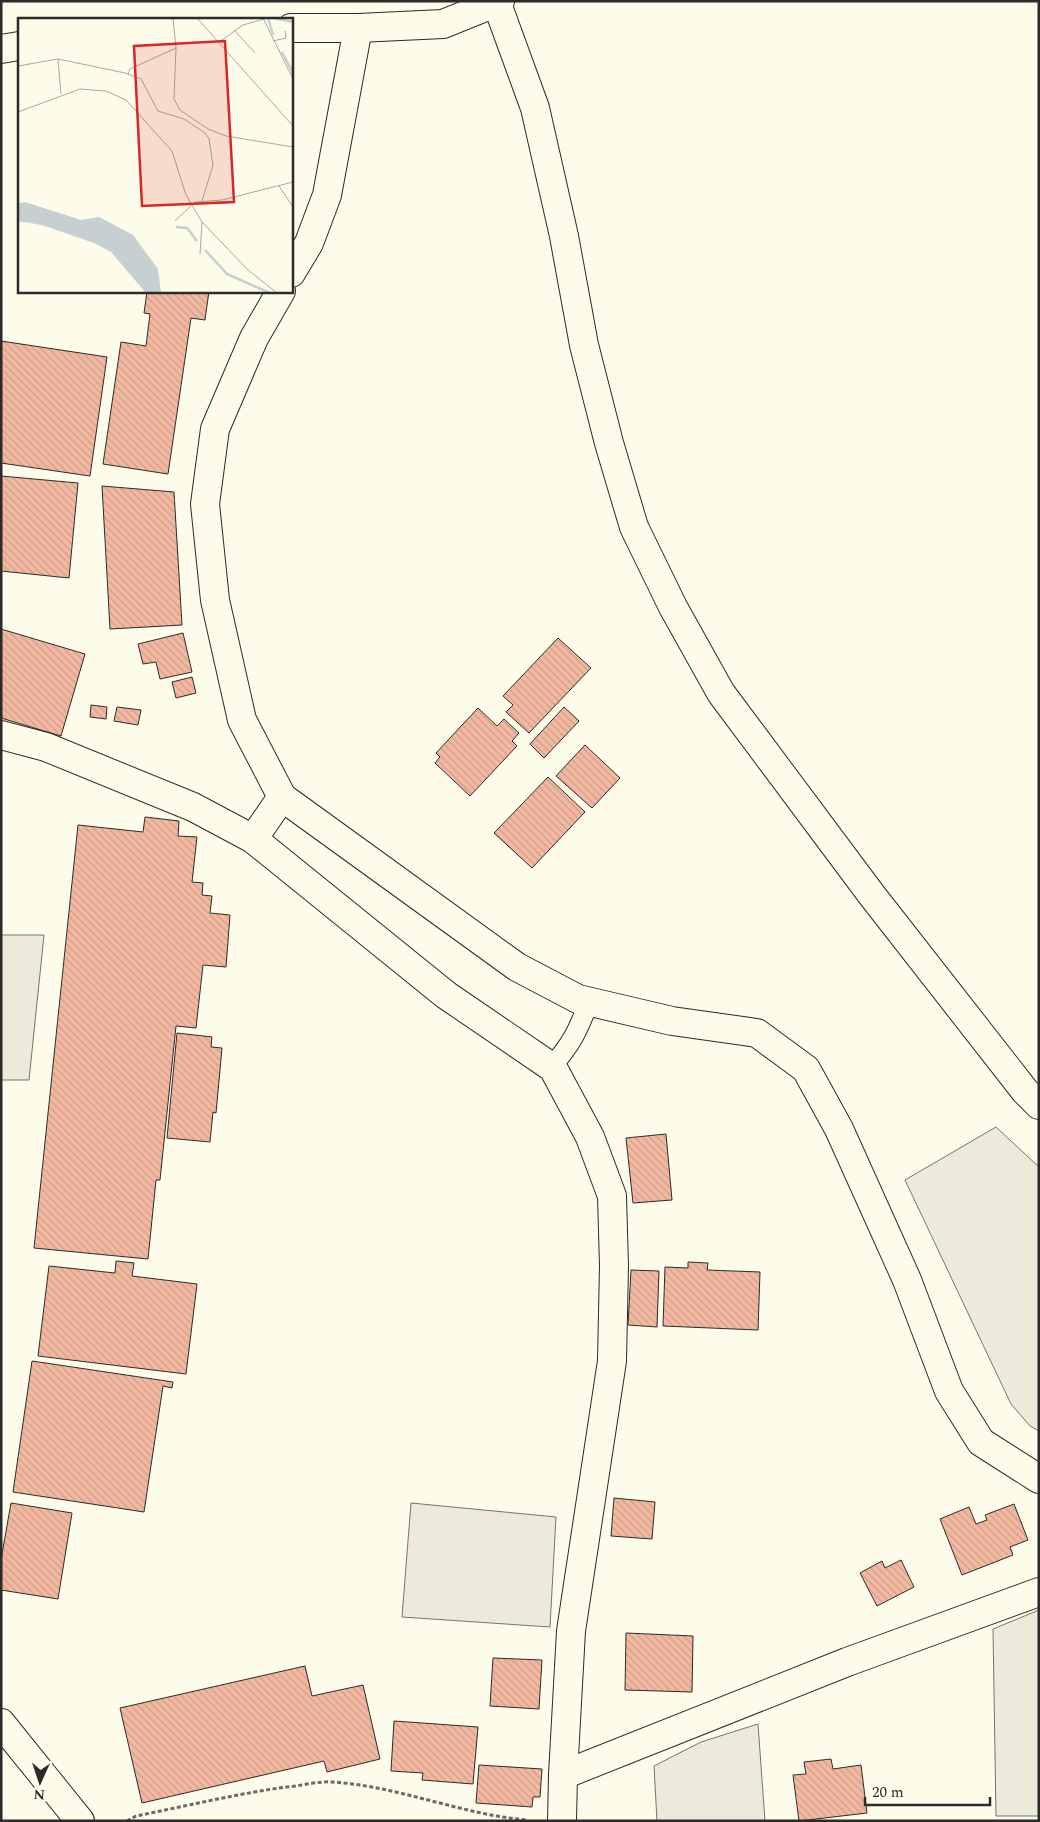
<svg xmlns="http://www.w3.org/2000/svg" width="1040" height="1822" font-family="Spectral,serif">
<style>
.parking{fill:#eceadb;stroke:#74746e}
.building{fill:url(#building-back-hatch);stroke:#2b2b2b}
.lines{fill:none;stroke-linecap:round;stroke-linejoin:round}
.service-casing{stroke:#2b2b2b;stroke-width:21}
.minor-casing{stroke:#2b2b2b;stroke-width:30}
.tertiary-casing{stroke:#2b2b2b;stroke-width:30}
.path{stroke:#6a6964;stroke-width:3;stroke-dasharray:4 2.5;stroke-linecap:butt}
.service{stroke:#fdfbea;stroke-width:19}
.minor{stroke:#fdfbea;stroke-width:28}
.tertiary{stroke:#fdfbea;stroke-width:28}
.inset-river{fill:none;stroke:#c7d0d0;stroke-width:2.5}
.inset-road{fill:none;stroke:#a9a89e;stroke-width:1}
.view{fill:#d62828;fill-opacity:0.15;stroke:#d62828;stroke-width:2.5}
.inset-edge{fill:none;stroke:#2b2b2b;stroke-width:2.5}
</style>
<defs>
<pattern id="building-back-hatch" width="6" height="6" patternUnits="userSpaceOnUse" patternTransform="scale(1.25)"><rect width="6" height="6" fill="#f2b8a0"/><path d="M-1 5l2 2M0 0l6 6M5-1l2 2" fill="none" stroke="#d09e8a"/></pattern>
</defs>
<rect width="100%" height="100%" fill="#fdfbea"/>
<g class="parking">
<path d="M 1,935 L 44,935 L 29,1080 L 1,1080 Z"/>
<path d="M 996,1127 L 1039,1167 L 1039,1431 L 1030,1426 L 1011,1404 L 905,1180 Z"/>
<path d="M 411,1503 L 556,1517 L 550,1627 L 402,1617 Z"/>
<path d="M 1039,1610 L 1039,1816 L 996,1816 L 993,1629 Z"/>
<path d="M 758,1724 L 765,1821 L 657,1821 L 654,1766 L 701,1742 Z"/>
</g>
<g class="building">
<path d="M 140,291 L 209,291 L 205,320 L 191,318 L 168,474 L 103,464 L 121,342 L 146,346 L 150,314 L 144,313 L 147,292 Z"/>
<path d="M 1,341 L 107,357 L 90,476 L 1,463 Z"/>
<path d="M 1,476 L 78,483 L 69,578 L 1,571 Z"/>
<path d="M 102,486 L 174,492 L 182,625 L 110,629 Z"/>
<path d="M 1,629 L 85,654 L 61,736 L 1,718 Z"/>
<path d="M 183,633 L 192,672 L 160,679 L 156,662 L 143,664 L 138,644 Z"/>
<path d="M 558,638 L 591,668 L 529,733 L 506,712 L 513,705 L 503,696 Z"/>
<path d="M 192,677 L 196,693 L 176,698 L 172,682 Z"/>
<path d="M 91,705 L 107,707 L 106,719 L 90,717 Z"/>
<path d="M 117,707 L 141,710 L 138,725 L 114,721 Z"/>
<path d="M 564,707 L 579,721 L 544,758 L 530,744 Z"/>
<path d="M 478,708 L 497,726 L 504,719 L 519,733 L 512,741 L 517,746 L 470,796 L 435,763 L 440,757 L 436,753 Z"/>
<path d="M 585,745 L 620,778 L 592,808 L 556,776 Z"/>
<path d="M 548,777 L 585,812 L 532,868 L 494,833 Z"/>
<path d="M 145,817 L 179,821 L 178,836 L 197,837 L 192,882 L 203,883 L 202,895 L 212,896 L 210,913 L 230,915 L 226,967 L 203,965 L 196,1028 L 176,1026 L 160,1180 L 156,1180 L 148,1259 L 34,1248 L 78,825 L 143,832 Z"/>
<path d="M 177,1033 L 212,1037 L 211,1047 L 222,1048 L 216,1113 L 213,1112 L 210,1142 L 167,1138 Z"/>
<path d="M 666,1134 L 672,1200 L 633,1203 L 626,1138 Z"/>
<path d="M 116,1261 L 134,1263 L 132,1276 L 197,1284 L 186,1374 L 38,1356 L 49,1266 L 115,1273 Z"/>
<path d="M 688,1262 L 708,1263 L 707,1270 L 760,1272 L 758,1330 L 663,1326 L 665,1267 L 688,1268 Z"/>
<path d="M 631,1270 L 659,1271 L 657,1327 L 628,1325 Z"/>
<path d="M 32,1361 L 173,1382 L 172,1388 L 163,1386 L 144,1512 L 13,1492 Z"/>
<path d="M 614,1498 L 655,1502 L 652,1539 L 611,1536 Z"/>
<path d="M 11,1503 L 72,1513 L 58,1599 L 1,1590 L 1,1560 Z"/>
<path d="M 1014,1504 L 1028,1540 L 1010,1547 L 1013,1555 L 962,1575 L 940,1519 L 969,1507 L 976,1524 L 987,1520 L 985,1515 Z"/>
<path d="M 901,1560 L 914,1587 L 877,1606 L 860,1573 L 882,1561 L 885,1568 Z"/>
<path d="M 626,1633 L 693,1636 L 692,1692 L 625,1690 Z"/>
<path d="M 493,1658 L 542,1660 L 539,1709 L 490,1706 Z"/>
<path d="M 305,1666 L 312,1696 L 363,1685 L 380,1759 L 327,1772 L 324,1761 L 142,1803 L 120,1708 Z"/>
<path d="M 394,1721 L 478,1727 L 473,1784 L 422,1780 L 423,1773 L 391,1771 Z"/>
<path d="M 831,1759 L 833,1769 L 861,1765 L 867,1813 L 799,1821 L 793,1775 L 806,1774 L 804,1762 Z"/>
<path d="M 479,1765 L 542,1769 L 540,1797 L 533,1797 L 532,1807 L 476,1803 Z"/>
</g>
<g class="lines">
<defs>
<path id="service" d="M 551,1067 C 572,1044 578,1030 589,1002"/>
<g id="minor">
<path d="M 291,28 L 358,28 L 443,24 L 500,1"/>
<path d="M 1,49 L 19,46"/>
<path d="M 291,273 L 309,243 L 327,195 L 358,28"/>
<path d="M 281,291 L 254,338 L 215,429 L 205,504 L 215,600 L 242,720 L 282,797 L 517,967 L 578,999 L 672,1021 L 757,1033 L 806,1069 L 839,1129 L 907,1280 L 949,1391 L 981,1442 L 1039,1479"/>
<path d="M 1,735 L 46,747 L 193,807 L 253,839 L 446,995 L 553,1068 L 590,1137 L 612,1196 L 614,1266 L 612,1361 L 571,1631 L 563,1775 L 562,1821"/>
<path d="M 253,839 L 282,797"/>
<path d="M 563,1775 L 847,1662 L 1039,1592"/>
</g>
<g id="tertiary">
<path d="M 496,1 L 535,108 L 564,236 L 584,345 L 609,443 L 634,527 L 673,607 L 721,693 L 871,894 L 1025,1091 L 1039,1105"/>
<path d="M 1,1723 L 80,1821"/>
</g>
</defs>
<use href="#service" class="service-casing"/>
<use href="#minor" class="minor-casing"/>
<use href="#tertiary" class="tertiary-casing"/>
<path class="path" d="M 127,1821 L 136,1816 C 186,1806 236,1794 286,1787 C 301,1786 317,1781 332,1782 C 398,1786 460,1814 526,1820"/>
<use href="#service" class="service"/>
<use href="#minor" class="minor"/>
<use href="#tertiary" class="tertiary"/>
</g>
<g transform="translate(18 18)">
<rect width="275" height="275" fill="#fdfbea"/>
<path d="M 7,184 L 63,202 L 81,199 L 115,217 L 140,251 L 143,275 L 128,275 L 93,234 L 76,225 L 24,207 L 0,203 L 0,185 Z" fill="#c7d0d0"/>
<path class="inset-river" d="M 250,0 L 255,17M 255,0 L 275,4M 264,34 L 275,55M 158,209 L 169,210 L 179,223M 187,232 L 209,256 L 252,275"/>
<path class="inset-road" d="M 155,0 L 158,30 L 156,81 L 162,92 L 190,111 L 208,118 L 275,129M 179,0 L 275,108M 245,0 L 275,61M 216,12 L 237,35M 255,23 L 268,20 L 267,13M 201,24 L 225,7 L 246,1M 40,41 L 43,76M 0,48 L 40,41 L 107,55 L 123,61 L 140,93 L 166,101 L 187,115 L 191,121 L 195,147 L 184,183M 110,56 L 112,51 L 158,30M 0,94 L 62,71 L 88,73 L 108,82 L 154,133 L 168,177 L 184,204 L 229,251 L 259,275M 261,168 L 275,189M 157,203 L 177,184 L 204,182 L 275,164M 182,236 L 184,204"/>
<path class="view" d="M 207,23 L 216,184 L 124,188 L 116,28 Z"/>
<rect width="275" height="275" class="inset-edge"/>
</g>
<rect width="1040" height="1822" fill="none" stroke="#2b2b2b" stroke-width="5"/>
<g transform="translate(40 1782) rotate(183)" stroke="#fdfbea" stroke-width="4" paint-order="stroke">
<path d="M0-4L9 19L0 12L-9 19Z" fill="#2b2b2b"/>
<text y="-8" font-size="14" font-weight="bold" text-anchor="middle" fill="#2b2b2b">N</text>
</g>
<path d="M865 1797v8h125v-8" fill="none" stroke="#2b2b2b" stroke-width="2.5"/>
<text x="872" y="1797" font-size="15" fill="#2b2b2b" stroke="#fdfbea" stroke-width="4" paint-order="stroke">20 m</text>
</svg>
